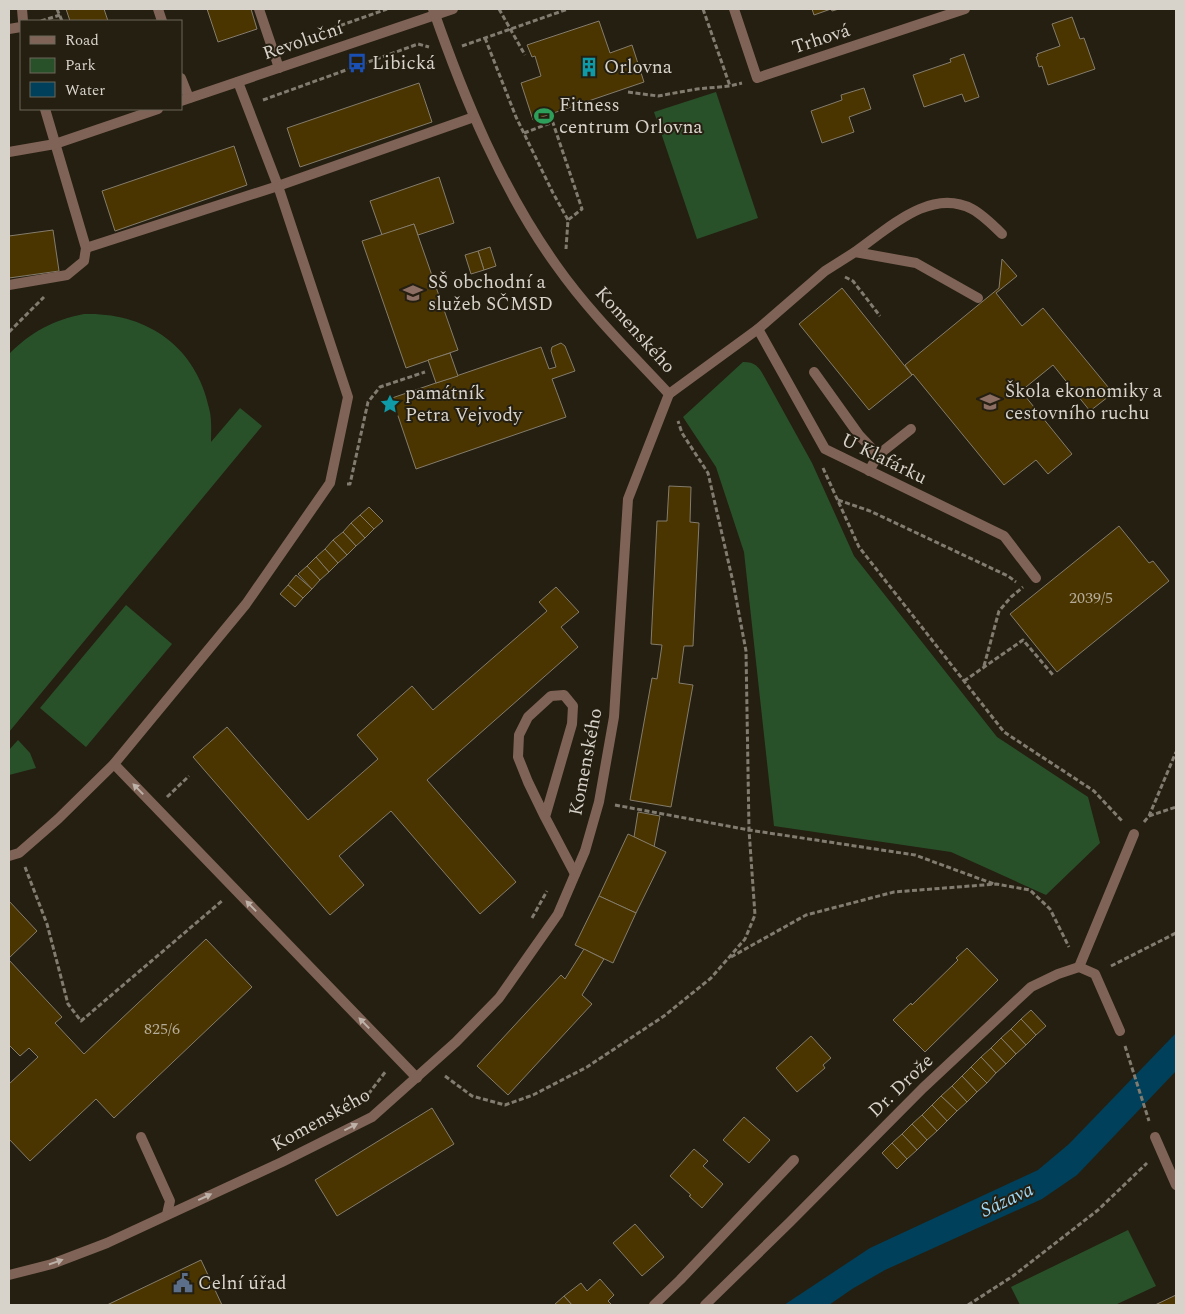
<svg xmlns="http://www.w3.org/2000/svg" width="1185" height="1314" font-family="Spectral,serif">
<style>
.green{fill:#295129}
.water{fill:#00405a}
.building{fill:#4a3500;stroke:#847c6c}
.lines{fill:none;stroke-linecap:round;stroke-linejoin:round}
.path{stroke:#817b70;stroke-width:3;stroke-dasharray:5 2.5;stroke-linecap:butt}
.service{stroke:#7f6357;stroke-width:10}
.minor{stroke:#7f6357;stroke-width:10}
.oneway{fill:#bdb1a8}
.labels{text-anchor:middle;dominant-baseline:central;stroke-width:4;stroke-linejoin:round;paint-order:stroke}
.number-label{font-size:16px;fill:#b4ab98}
.street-label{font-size:19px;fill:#d7d2ca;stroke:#251f11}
.poi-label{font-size:19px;fill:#d7d2ca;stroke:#251f11;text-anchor:start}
.water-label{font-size:20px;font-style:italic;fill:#9fd8f7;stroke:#251f11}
</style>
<rect width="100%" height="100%" fill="#251f11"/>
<g class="green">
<path d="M 716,92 L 758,218 L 697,239 L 654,112 Z"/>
<path d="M 84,314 C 146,312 196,346 209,408 C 212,419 211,431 211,442 L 240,408 L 262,426 L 9,732 L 9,354 C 31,332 53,320 84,314 Z"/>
<path d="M 743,362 C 756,362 759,367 765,378 L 812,463 L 854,556 L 997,737 L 1088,797 L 1100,843 L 1046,895 L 951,852 L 774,826 L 744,552 L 716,467 L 683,417 Z"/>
<path d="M 126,605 L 172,644 L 86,747 L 40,708 Z"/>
<path d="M 18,740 L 30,753 L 36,768 L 9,775 L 9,750 Z"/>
<path d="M 1128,1230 L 1156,1286 L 1115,1305 L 1020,1305 L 1011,1287 Z"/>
</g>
<path class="water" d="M 1176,1033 L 1176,1071 L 1077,1175 L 1042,1199 L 885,1270 L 852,1289 L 829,1305 L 784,1305 L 870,1248 L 1038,1170 L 1069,1144 Z"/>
<g class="building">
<path d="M 66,9 L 104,9 L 108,21 L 70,21 Z"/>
<path d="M 207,9 L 251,9 L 257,29 L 218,42 Z"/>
<path d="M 812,9 L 839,9 L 832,11 L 831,9 L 814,15 Z"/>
<path d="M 1072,17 L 1080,39 L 1084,38 L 1095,69 L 1048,85 L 1042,66 L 1039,67 L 1036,57 L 1038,56 L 1037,54 L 1060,46 L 1052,24 Z"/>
<path d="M 599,21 L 610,53 L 632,45 L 644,82 L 533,120 L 521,83 L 541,76 L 535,56 L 532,57 L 527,45 Z"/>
<path d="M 964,54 L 979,97 L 965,102 L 962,94 L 924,107 L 913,75 L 951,62 L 950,59 Z"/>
<path d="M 419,83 L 432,122 L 300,167 L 287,128 Z"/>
<path d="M 864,88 L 871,109 L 849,117 L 854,132 L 822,143 L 811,111 L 842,100 L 841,95 Z"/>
<path d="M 234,146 L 247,185 L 115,231 L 102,191 Z"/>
<path d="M 439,177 L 454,223 L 418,235 L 414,224 L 382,235 L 370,201 Z"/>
<path d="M 414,224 L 458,350 L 406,368 L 362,241 Z"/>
<path d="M 53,230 L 59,271 L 9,278 L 9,236 Z"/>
<path d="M 490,247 L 496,266 L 484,270 L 478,251 Z"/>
<path d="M 478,251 L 484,270 L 471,274 L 465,255 Z"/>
<path d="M 1002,259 L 1017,276 L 996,293 L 1022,326 L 1043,308 L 1113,393 L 1090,411 L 1053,365 L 1021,391 L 1072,454 L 1048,474 L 1036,460 L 1004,485 L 913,374 L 912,375 L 905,365 L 999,288 Z"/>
<path d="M 842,288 L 912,375 L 869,410 L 799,324 Z"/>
<path d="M 561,343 L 565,346 L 575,371 L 552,379 L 566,417 L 416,469 L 392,398 L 541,347 L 549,369 L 556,367 L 551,351 L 552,347 Z"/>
<path d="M 450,353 L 458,376 L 436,383 L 428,360 Z"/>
<path d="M 669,486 L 691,487 L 690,522 L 699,523 L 693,646 L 684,646 L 679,683 L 693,685 L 671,807 L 630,800 L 652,678 L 657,679 L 662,645 L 651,644 L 657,521 L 667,521 Z"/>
<path d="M 369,507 L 383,521 L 374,529 L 360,515 Z"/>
<path d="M 360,515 L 374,529 L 365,538 L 351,523 Z"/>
<path d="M 351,523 L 365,538 L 356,546 L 343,532 Z"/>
<path d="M 1119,526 L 1149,563 L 1153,561 L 1169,581 L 1057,672 L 1010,614 Z"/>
<path d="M 343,532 L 356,546 L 347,555 L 333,540 Z"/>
<path d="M 333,540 L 347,555 L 338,563 L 325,549 Z"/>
<path d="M 325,549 L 338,563 L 329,572 L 316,557 Z"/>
<path d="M 316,557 L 329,572 L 320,580 L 307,566 Z"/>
<path d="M 307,566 L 320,580 L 312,589 L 298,574 Z"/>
<path d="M 296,575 L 312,589 L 303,598 L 288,585 Z"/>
<path d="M 288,585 L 303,598 L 295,607 L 280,594 Z"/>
<path d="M 556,587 L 579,612 L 561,627 L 578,647 L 427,780 L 516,882 L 480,914 L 391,811 L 339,856 L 364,885 L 330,915 L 193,757 L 227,727 L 308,820 L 378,759 L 357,735 L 412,686 L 433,710 L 547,611 L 539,602 Z"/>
<path d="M 638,812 L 660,816 L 654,847 L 634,837 Z"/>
<path d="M 628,834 L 666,852 L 636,913 L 599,896 Z"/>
<path d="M 599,896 L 636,913 L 613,963 L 575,945 Z"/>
<path d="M 9,901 L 37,931 L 9,958 Z"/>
<path d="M 206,939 L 252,987 L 114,1118 L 96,1099 L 30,1161 L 9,1139 L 9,1084 L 38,1057 L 29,1048 L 20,1056 L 9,1045 L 9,960 L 62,1017 L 55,1023 L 84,1054 Z"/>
<path d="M 967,948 L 998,980 L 925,1052 L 893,1020 L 911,1003 L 912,1005 L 958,960 L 956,958 Z"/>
<path d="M 584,949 L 604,959 L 582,995 L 592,1004 L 508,1095 L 477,1066 L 561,975 L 565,979 Z"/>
<path d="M 1031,1010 L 1046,1026 L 1036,1035 L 1021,1019 Z"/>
<path d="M 1021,1019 L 1036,1035 L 1026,1045 L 1011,1029 Z"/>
<path d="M 1011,1029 L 1026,1045 L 1016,1054 L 1001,1038 Z"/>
<path d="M 811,1036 L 831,1058 L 823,1065 L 825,1068 L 797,1092 L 776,1068 Z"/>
<path d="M 1001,1038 L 1016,1054 L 1006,1064 L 991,1048 Z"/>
<path d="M 991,1048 L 1006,1064 L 996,1073 L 981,1057 Z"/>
<path d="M 981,1057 L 996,1073 L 987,1083 L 971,1067 Z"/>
<path d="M 971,1067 L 987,1083 L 977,1092 L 962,1076 Z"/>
<path d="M 962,1076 L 977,1092 L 967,1102 L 952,1086 Z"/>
<path d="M 952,1086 L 967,1102 L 957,1111 L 941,1096 Z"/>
<path d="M 941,1096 L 957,1111 L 947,1121 L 932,1105 Z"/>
<path d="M 932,1105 L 947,1121 L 937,1131 L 922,1115 Z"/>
<path d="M 432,1108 L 454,1144 L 337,1216 L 315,1180 Z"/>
<path d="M 922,1115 L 937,1131 L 927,1140 L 912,1124 Z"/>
<path d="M 744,1117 L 770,1140 L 749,1163 L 723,1140 Z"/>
<path d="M 912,1124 L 927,1140 L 917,1150 L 902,1134 Z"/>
<path d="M 902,1134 L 917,1150 L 907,1159 L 892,1143 Z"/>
<path d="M 892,1143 L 907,1159 L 897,1169 L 882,1153 Z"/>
<path d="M 694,1149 L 708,1161 L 703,1166 L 723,1184 L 702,1208 L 689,1196 L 691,1195 L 670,1176 Z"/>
<path d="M 635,1224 L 664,1257 L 642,1276 L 613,1243 Z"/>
<path d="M 201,1260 L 222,1305 L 107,1305 Z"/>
<path d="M 600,1279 L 614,1295 L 608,1301 L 611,1304 L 610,1305 L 572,1305 L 564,1296 L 581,1283 L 587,1291 Z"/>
<path d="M 1176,1295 L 1176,1305 L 1155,1305 Z"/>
<path d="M 564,1296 L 572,1305 L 554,1305 Z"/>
</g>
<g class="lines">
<g class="path">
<path d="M 57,9 L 62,21"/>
<path d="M 499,9 L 525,55"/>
<path d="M 703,9 L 730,86"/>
<path d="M 41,21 L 60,15"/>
<path d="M 305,38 L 387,9"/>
<path d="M 485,38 L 516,117 L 553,193 L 568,220 L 566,249"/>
<path d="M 462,46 L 568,9"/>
<path d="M 628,92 L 658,96 L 697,89 L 730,86 L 742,83"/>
<path d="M 263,100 L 418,44 L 429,47"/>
<path d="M 550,114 L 582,209 L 568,220"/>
<path d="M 524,133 L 553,122"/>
<path d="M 845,277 L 853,281 L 880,316"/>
<path d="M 9,332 L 44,297"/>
<path d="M 823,468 L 859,547 L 1004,732 L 1094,791 L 1123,822"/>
<path d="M 347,484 L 350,484 L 368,402 L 380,387 L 425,372"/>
<path d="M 838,500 L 870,511 L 1008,576 L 1016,582"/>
<path d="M 984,666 L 999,611 L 1011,597 L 1023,587"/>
<path d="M 964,681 L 1023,640 L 1053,675"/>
<path d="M 167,797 L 189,776"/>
<path d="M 615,805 L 749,830 L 915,855 L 994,884"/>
<path d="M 1149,816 L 1176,807"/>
<path d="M 1144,822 L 1149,816 L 1176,752"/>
<path d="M 25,867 L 47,924 L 68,1004 L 81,1021 L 223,900"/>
<path d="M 532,918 L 547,891"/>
<path d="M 731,957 L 806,915 L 894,892 L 996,884 L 1030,890 L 1050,909 L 1069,947"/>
<path d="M 1111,966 L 1176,933"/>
<path d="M 1125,1046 L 1149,1121"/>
<path d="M 445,1076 L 472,1096 L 505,1105 L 533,1095 L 587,1067 L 664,1016 L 711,978 L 745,939 L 755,915 L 749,830 L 746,651 L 733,582 L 708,473 L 682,433 L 678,421"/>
<path d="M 357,1104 L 370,1092 L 386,1071"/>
<path d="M 968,1305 L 1013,1276 L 1098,1210 L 1147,1163"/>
</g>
<g class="service">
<path d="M 22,9 L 23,21"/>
<path d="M 158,9 L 162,21"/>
<path d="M 259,9 L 279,68"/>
<path d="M 9,29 L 21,27"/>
<path d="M 181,78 L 189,98"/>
<path d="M 86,248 L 278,186 L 474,117"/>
<path d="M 855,252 C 888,229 930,187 972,209 C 983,215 993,225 1002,234"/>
<path d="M 9,285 L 67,275 L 84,261 L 86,248 L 45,109"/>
<path d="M 758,329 L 825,271 L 855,252 L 916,263 L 978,298"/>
<path d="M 814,372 L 859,435 L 878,455"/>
<path d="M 669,394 L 758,329 L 825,449 L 1004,536 L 1036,578"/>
<path d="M 869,471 L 878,455 L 911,429"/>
<path d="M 114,764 L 417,1078"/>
<path d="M 545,817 L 572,724 L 573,706 L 564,695 L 551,696 L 528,717 L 519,735 L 518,757 L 528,782 L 545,817 L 575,874"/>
<path d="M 9,856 L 19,853 L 58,819 L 114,764 L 246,604 L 330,483 L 348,397 L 278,186 L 238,82"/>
<path d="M 1079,967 L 1134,834"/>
<path d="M 141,1137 L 170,1201 L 167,1214"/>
</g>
<g class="minor">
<path d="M 734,9 L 757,78 L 965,9"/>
<path d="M 181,101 L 453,9"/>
<path d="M 9,152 L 55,144 L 158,109"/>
<path d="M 1155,1137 L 1176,1185"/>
<path d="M 9,1275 L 52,1264 L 107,1243 L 282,1162 L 372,1117 L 456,1042 L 499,998 L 558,914 L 585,851 L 599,802 L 614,717 L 628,499 L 669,394 C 631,353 589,312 556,265 C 501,188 464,98 433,9"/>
<path d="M 654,1305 L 680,1280 L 794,1160"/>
<path d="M 705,1305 L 790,1222 L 923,1088 L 1031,987 L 1058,974 L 1079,967 L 1095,974 L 1120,1031"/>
</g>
</g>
<defs><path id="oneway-solid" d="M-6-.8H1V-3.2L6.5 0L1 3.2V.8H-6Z" transform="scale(1.25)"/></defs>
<g class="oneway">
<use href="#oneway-solid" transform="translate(138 789) rotate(-134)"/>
<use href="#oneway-solid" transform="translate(251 906) rotate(-134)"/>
<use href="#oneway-solid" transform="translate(364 1023) rotate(-134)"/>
<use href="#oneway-solid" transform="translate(351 1127) rotate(-27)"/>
<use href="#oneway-solid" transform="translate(205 1197) rotate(-25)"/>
<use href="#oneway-solid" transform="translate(56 1262) rotate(-19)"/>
</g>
<defs>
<symbol id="bus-bare" viewBox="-9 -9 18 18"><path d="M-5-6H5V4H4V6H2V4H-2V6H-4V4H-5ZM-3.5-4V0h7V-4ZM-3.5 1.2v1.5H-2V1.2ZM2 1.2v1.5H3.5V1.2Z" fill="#1a4fb4" stroke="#251f11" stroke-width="2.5" paint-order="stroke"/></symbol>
<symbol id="building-bare" viewBox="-9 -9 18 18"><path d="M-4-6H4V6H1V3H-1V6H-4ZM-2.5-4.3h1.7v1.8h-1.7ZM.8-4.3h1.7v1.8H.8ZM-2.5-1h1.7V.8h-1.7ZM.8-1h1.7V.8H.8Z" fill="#0f9aa8" stroke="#251f11" stroke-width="2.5" paint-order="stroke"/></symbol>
<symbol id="stadium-bare" viewBox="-9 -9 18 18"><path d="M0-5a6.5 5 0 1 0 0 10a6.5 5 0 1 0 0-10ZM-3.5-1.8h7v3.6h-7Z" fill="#2e9e5b" stroke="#251f11" stroke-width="2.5" paint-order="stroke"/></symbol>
<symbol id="school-bare" viewBox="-9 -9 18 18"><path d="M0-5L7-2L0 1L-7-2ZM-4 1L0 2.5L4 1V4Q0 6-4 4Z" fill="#8d6e63" stroke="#251f11" stroke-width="2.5" paint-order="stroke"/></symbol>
<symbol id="sight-bare" viewBox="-9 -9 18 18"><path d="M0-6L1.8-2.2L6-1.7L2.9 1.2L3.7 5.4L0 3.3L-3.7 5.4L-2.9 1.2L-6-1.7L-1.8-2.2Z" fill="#0f9aa8" stroke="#251f11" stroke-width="2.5" paint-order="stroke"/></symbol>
<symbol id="civic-bare" viewBox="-9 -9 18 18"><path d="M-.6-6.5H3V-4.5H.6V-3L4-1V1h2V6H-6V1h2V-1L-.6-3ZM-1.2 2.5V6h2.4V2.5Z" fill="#5c6f8a" stroke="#251f11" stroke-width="2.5" paint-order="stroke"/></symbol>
</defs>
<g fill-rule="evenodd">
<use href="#bus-bare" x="343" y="49" width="28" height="28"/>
<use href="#building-bare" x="575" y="53" width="28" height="28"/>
<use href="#stadium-bare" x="530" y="102" width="28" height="28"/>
<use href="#school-bare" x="399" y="279" width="28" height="28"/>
<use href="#school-bare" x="976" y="388" width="28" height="28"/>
<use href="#sight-bare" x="376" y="390" width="28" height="28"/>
<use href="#civic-bare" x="169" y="1269" width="28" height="28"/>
</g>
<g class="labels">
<g class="number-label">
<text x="1091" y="598">2039/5</text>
<text x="162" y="1029">825/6</text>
</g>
<g class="street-label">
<text transform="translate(821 39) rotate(-18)">Trhová</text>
<text transform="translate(303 41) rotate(-19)">Revoluční</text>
<text transform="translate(635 330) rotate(48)">Komenského</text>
<text transform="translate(884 459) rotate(26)">U Klafárku</text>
<text transform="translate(586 762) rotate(-79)">Komenského</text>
<text transform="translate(901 1086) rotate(-44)">Dr. Drože</text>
<text transform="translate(321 1120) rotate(-29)">Komenského</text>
</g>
<g class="poi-label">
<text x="372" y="63">Libická</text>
<text x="604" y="67">Orlovna</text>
<text x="559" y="105">Fitness<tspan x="559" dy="22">centrum Orlovna</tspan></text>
<text x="428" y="282">SŠ obchodní a<tspan x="428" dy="22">služeb SČMSD</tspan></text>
<text x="1005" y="391">Škola ekonomiky a<tspan x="1005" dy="22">cestovního ruchu</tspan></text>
<text x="405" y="393">památník<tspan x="405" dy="22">Petra Vejvody</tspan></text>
<text x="198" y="1283">Celní úřad</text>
</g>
<g class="water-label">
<text transform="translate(1007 1200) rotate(-25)">Sázava</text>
</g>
</g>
<rect width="1185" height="1314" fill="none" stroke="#d7d2ca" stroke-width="20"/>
<rect x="20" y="20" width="162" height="90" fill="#251f11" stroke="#6c675b"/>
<rect x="30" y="36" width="25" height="8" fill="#7f6357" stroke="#6c675b"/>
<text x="65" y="45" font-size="15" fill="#d7d2ca">Road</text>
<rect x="30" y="58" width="25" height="15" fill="#295129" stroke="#6c675b"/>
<text x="65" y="70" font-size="15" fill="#d7d2ca">Park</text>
<rect x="30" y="82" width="25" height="15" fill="#00405a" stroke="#6c675b"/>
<text x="65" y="95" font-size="15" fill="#d7d2ca">Water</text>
</svg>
